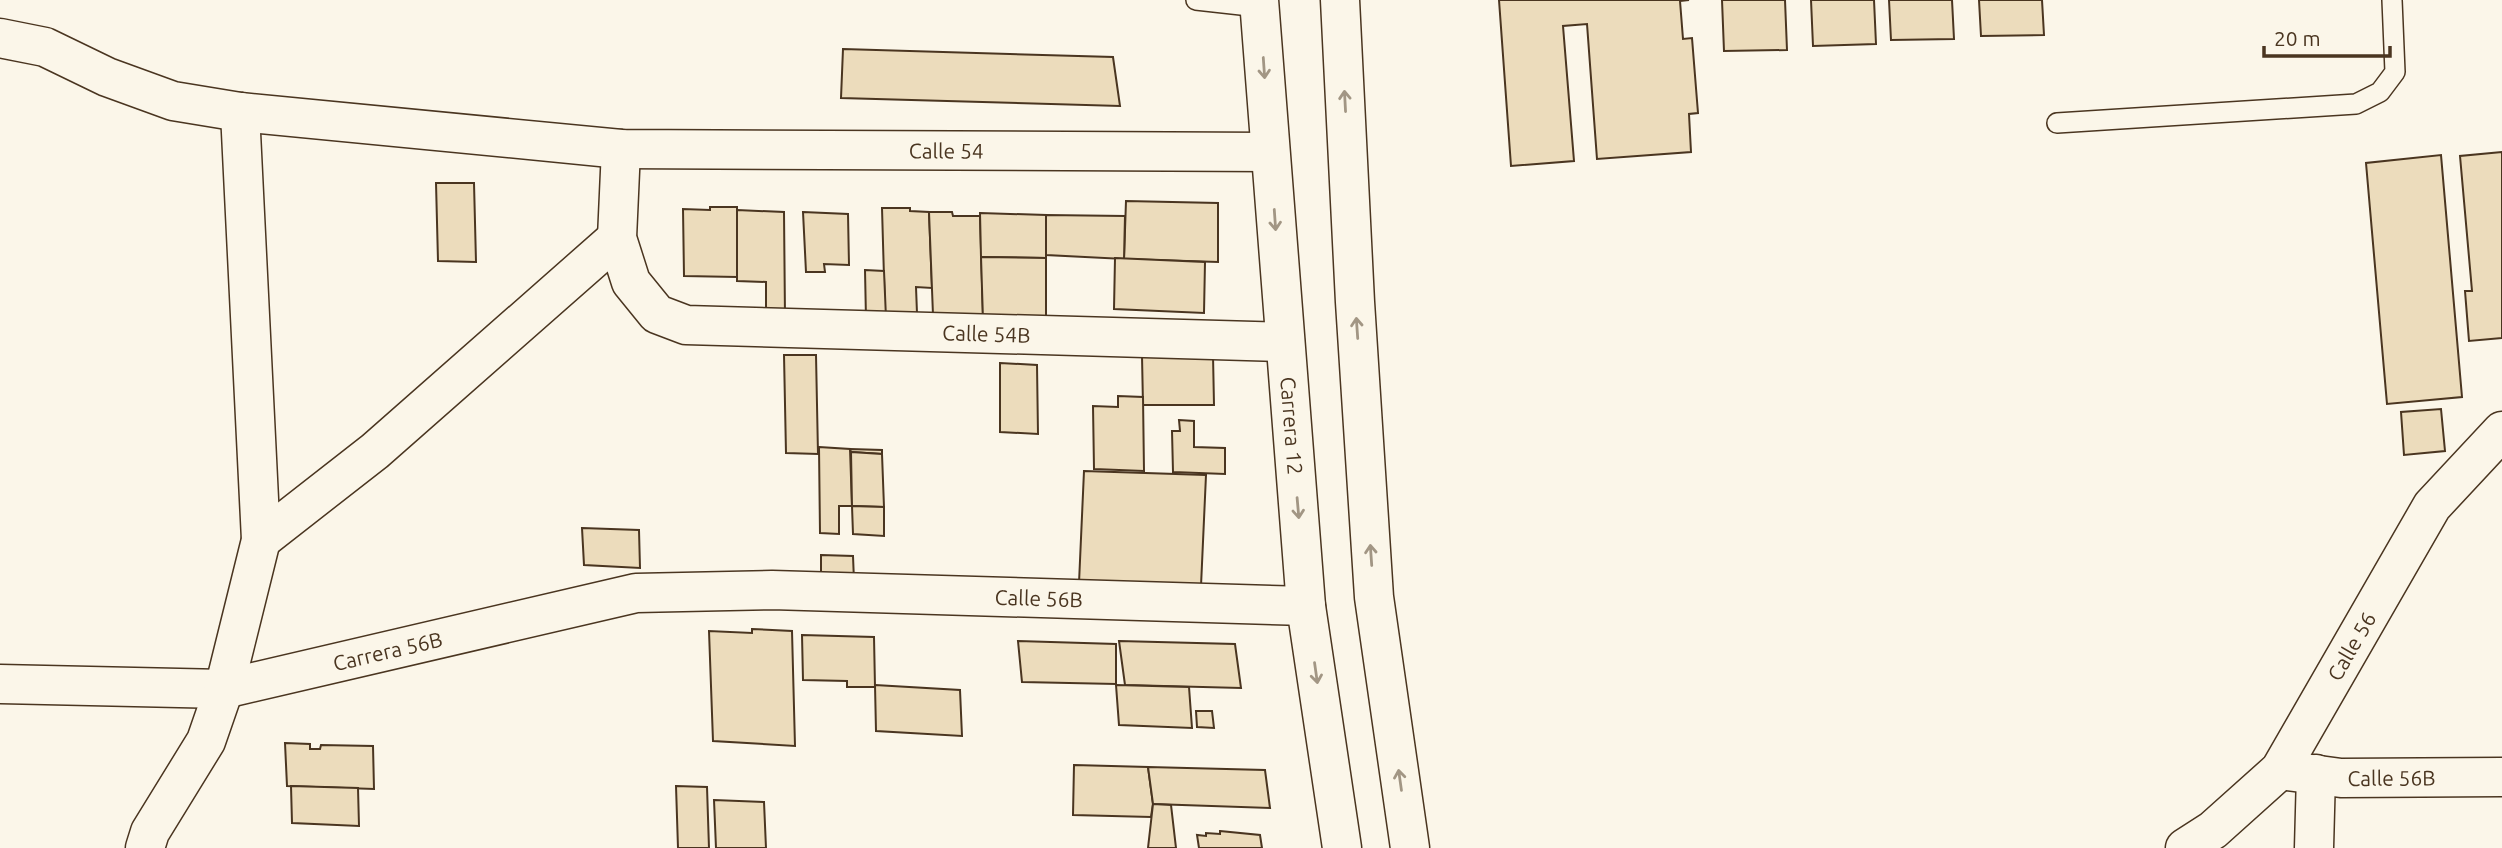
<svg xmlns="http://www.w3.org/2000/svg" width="2502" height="848" font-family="Ubuntu,sans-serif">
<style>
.building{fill:#ecdcbc;stroke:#4a3520;stroke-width:2}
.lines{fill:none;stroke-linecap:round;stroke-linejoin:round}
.lane-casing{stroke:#4a3520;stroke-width:22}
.street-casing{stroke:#4a3520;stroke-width:41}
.primary-casing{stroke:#4a3520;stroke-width:41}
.lane{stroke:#fbf6e9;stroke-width:19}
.street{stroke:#fbf6e9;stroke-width:38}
.primary{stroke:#fbf6e9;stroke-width:38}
.oneway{stroke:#a29684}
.labels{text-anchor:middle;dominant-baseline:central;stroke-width:5;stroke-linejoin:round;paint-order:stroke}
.street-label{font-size:21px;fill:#4a3520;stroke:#fbf6e9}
</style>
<rect width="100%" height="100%" fill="#fbf6e9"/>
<g class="building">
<path d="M 1499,0 L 1689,0 L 1680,1 L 1683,39 L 1692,38 L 1698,113 L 1689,114 L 1691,152 L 1597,159 L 1587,24 L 1563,26 L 1574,161 L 1511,166 Z"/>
<path d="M 1722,0 L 1785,0 L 1787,50 L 1724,51 Z"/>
<path d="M 1811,0 L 1874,0 L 1876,44 L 1813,46 Z"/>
<path d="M 1889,0 L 1952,0 L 1954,39 L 1891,40 Z"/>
<path d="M 1979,0 L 2042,0 L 2044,35 L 1981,36 Z"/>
<path d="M 843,49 L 1113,57 L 1120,106 L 841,98 Z"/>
<path d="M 2502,152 L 2502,338 L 2469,341 L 2465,291 L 2472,291 L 2460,156 Z"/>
<path d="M 2441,155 L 2462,397 L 2387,404 L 2366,163 Z"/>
<path d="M 436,183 L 474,183 L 476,262 L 438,261 Z"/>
<path d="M 1126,201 L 1218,203 L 1218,262 L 1124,259 Z"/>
<path d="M 710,207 L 737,207 L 737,277 L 684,276 L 683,209 L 710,210 Z"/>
<path d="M 882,208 L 910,208 L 910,211 L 929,212 L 932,288 L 916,287 L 917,313 L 885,312 Z"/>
<path d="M 737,210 L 784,212 L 785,317 L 766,316 L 766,282 L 737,281 Z"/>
<path d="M 803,212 L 848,214 L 849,265 L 824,264 L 825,272 L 806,272 Z"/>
<path d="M 929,212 L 952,212 L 953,216 L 980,216 L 983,317 L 933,315 Z"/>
<path d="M 980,213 L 1046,215 L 1046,258 L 981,257 Z"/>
<path d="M 1046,215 L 1125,216 L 1124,259 L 1046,255 Z"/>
<path d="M 981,257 L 1046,258 L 1046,322 L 983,320 Z"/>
<path d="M 1115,258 L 1205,262 L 1204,313 L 1114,309 Z"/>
<path d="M 865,270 L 884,271 L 886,318 L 866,319 Z"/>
<path d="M 784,355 L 816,355 L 818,454 L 786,453 Z"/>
<path d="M 1213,355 L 1214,405 L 1143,405 L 1142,356 Z"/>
<path d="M 1000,363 L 1037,365 L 1038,434 L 1000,432 Z"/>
<path d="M 1118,396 L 1143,397 L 1144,471 L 1094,469 L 1093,406 L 1118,407 Z"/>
<path d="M 2441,409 L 2445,451 L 2404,455 L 2401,412 Z"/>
<path d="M 1179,420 L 1194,421 L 1194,447 L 1225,448 L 1225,474 L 1173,472 L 1172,431 L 1180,431 Z"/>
<path d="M 819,447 L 850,449 L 852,506 L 839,506 L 839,534 L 820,533 Z"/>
<path d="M 850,449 L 882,450 L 882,454 L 851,452 Z"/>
<path d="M 851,452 L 882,454 L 884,507 L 852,506 Z"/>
<path d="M 1084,471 L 1206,475 L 1201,586 L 1079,583 Z"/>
<path d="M 852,506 L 884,507 L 884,536 L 853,534 Z"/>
<path d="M 582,528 L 639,530 L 640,568 L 584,565 Z"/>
<path d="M 821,555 L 853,556 L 854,581 L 821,579 Z"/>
<path d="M 752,629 L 792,631 L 795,746 L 713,741 L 709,631 L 752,633 Z"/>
<path d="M 802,635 L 874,637 L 875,687 L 847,687 L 847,681 L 803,680 Z"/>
<path d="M 1018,641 L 1116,644 L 1116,684 L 1022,682 Z"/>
<path d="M 1119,641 L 1235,644 L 1241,688 L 1125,685 Z"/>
<path d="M 875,685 L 960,690 L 962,736 L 876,731 Z"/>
<path d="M 1116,685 L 1189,687 L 1192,728 L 1119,725 Z"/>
<path d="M 1196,711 L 1212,711 L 1214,728 L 1197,727 Z"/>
<path d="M 285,743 L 310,744 L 310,749 L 320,749 L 321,745 L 373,746 L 374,789 L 287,786 Z"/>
<path d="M 1074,765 L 1148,767 L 1153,804 L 1151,817 L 1073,815 Z"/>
<path d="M 1148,767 L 1265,770 L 1270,808 L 1153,804 Z"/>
<path d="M 291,786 L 358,788 L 359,826 L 292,823 Z"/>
<path d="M 676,786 L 707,787 L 709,848 L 678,848 Z"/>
<path d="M 714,800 L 764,802 L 766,848 L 716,848 Z"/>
<path d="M 1153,804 L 1171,805 L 1176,848 L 1148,848 Z"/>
<path d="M 1220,831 L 1260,835 L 1262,848 L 1199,848 L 1197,835 L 1206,836 L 1206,833 L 1220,834 Z"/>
</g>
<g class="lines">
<defs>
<g id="lane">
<path d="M 1196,0 L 1259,7"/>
<path d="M 2057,123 L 2356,104 L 2380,92 L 2395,72 L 2392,0"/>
</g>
<g id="street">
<path id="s1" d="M 0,38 L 45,47 L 107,77 L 173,101 L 240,112 L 621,149 L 1270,152"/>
<path id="s2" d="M 621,149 L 617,238 L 631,282 L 657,314 L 686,325 L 1285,342"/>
<path d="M 261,540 L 375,451 L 617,238"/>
<path id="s3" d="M 0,684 L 224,689 L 636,593 L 772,590 L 1306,606"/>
<path id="s4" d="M 2280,770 L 2341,778 L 2502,777"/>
<path d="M 145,848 L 150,832 L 206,741 L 224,689 L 261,540 L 240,112"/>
<path id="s5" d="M 2185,848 L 2213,830 L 2280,770 L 2432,506 L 2502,431"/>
<path d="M 2314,848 L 2316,774"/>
</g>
<g id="primary">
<path id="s6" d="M 1259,0 L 1306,606 L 1342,848"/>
<path d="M 1340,0 L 1355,302 L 1374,597 L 1410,848"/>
</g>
</defs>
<use href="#lane" class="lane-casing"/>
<use href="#street" class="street-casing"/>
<use href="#primary" class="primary-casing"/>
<use href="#lane" class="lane"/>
<use href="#street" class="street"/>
<use href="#primary" class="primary"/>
</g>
<defs><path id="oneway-shaft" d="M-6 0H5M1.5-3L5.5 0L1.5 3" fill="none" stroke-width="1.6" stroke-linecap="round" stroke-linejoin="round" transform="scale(1.75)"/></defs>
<g class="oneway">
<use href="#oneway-shaft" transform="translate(1264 68) rotate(86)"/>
<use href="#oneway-shaft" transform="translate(1345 101) rotate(-93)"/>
<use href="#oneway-shaft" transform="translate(1275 220) rotate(86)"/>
<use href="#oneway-shaft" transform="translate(1357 328) rotate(-94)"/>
<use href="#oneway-shaft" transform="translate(1298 508) rotate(85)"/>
<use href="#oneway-shaft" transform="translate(1371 555) rotate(-94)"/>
<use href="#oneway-shaft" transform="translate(1316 673) rotate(82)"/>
<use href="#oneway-shaft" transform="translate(1400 780) rotate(-98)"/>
</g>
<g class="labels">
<g class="street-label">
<text stroke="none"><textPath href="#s1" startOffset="961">Calle 54</textPath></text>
<text stroke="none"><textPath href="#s2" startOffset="508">Calle 54B</textPath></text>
<text stroke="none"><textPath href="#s6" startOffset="427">Carrera 12</textPath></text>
<text stroke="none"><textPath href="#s3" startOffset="1050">Calle 56B</textPath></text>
<text stroke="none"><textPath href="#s5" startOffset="266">Calle 56</textPath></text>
<text stroke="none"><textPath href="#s3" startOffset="392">Carrera 56B</textPath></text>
<text stroke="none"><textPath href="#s4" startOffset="112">Calle 56B</textPath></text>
</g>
</g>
<path d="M2264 46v10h126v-10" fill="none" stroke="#4a3520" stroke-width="3.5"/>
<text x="2274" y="46" font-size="21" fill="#4a3520" stroke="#fbf6e9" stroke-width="5" paint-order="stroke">20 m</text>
</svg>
